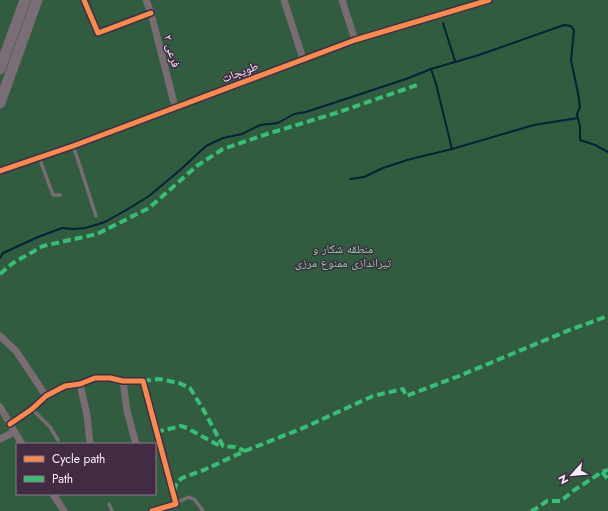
<svg xmlns="http://www.w3.org/2000/svg" width="608" height="511" font-family="Jost,'Noto Naskh Arabic',sans-serif">
<style>
.green{fill:#315c3f;fill-rule:evenodd}
.lines{fill:none;stroke-linecap:round;stroke-linejoin:round}
.stream{stroke:#072236;stroke-width:2}
.service{stroke:#796d73;stroke-width:3.5}
.minor{stroke:#796d73;stroke-width:7}
.primary{stroke:#7a6d75;stroke-width:11}
.quiet{stroke:#3abd76;stroke-width:4;stroke-dasharray:8 4;stroke-linecap:butt}
.cycleway-casing{stroke:#422c43;stroke-width:8}
.cycleway{stroke:#f68b52;stroke-width:5}
.labels{text-anchor:middle;dominant-baseline:central;stroke-width:3;stroke-linejoin:round;paint-order:stroke}
.street-label{font-size:12px;fill:#fbedfc;stroke:#422c43}
.park-label{font-size:12px;fill:#83d79a;stroke:#422c43}
</style>
<rect width="100%" height="100%" fill="#3d313e"/>
<path class="green" d="M 0,0 L 608,0 L 608,511 L 0,511 ZM 17,444 L 155,444 L 155,494 L 17,494 Z"/>
<g class="lines">
<g class="stream">
<path d="M 443,23 L 455,61"/>
<path d="M 452,149 L 534,125 L 578,118"/>
<path d="M 350,179 L 364,177 L 383,168 L 407,160 L 452,149 L 436,84 L 431,69"/>
<path d="M 0,258 L 3,253 L 38,237 L 62,228 L 73,229 L 85,228 L 105,222 L 128,209 L 149,196 L 179,171 L 206,146 L 223,138 L 242,134 L 260,125 L 278,123 L 294,114 L 306,112 L 406,79 L 431,69 L 479,55 L 564,25 L 571,26 L 574,30 L 571,60 L 578,93 L 580,107 L 577,114 L 580,127 L 580,140 L 595,145 L 608,152"/>
</g>
<g class="service">
<path d="M 73,146 L 77,157 L 96,216"/>
<path d="M 39,157 L 53,195 L 60,195"/>
<path d="M 32,409 L 50,427 L 58,440"/>
<path d="M 176,503 L 189,497 L 195,500 L 203,511"/>
<path d="M 109,504 L 112,511"/>
</g>
<g class="minor">
<path d="M 84,0 L 98,33 L 151,13"/>
<path d="M 146,0 L 151,13 L 175,107"/>
<path d="M 284,0 L 303,59"/>
<path d="M 342,0 L 355,40"/>
<path d="M 0,171 L 73,146 L 355,40 L 489,0"/>
<path d="M 0,336 L 16,351 L 46,396"/>
<path d="M 123,381 L 127,411 L 136,444"/>
<path d="M 80,384 L 87,415 L 90,444"/>
<path d="M 0,407 L 22,444"/>
<path d="M 10,424 L 32,409 L 46,396 L 65,386 L 80,384 L 95,378 L 110,378 L 123,381 L 143,381 L 176,504 L 152,511"/>
<path d="M 0,439 L 14,432"/>
<path d="M 53,494 L 64,511"/>
</g>
<g class="primary">
<path d="M 0,69 L 25,0"/>
<path d="M 0,103 L 37,0"/>
</g>
<g class="quiet">
<path d="M 0,274 L 13,263 L 43,246 L 97,234 L 149,208 L 198,165 L 223,149 L 267,134 L 336,113 L 420,84"/>
<path d="M 143,381 L 159,379 L 179,383 L 190,388 L 203,409 L 223,446 L 235,447 L 245,451"/>
<path d="M 156,432 L 181,426 L 187,428 L 216,444 L 223,446"/>
<path d="M 602,472 L 608,479"/>
<path d="M 174,491 L 177,482 L 182,478 L 204,470 L 245,451 L 303,428 L 373,396 L 403,389 L 406,396 L 459,376 L 567,331 L 608,316"/>
<path d="M 531,511 L 534,510 L 547,501 L 561,501 L 573,491 L 602,472 L 608,470"/>
</g>
<defs>
<g id="cycleway">
<path d="M 84,0 L 98,33 L 151,13"/>
<path d="M 0,171 L 73,146 L 355,40 L 489,0"/>
<path d="M 10,424 L 32,409 L 46,396 L 65,386 L 80,384 L 95,378 L 110,378 L 123,381 L 143,381 L 176,504 L 152,511"/>
</g>
</defs>
<use href="#cycleway" class="cycleway-casing"/>
<use href="#cycleway" class="cycleway"/>
</g>
<g class="labels">
<g class="street-label">
<text transform="translate(172 51) rotate(75)">فرعی ۲</text>
<text transform="translate(240 72) rotate(-21)">طویجات</text>
</g>
<g class="park-label">
<text x="343" y="249">منطقه شکار و<tspan x="343" dy="14">تیراندازی ممنوع مرزی</tspan></text>
</g>
</g>
<rect x="16" y="443" width="140" height="52" fill="#422c43" stroke="#8c798d"/>
<rect x="24" y="456" width="20" height="6" fill="#f68b52" stroke="#8c798d"/>
<text x="52" y="463" font-size="12" fill="#fbedfc">Cycle path</text>
<rect x="24" y="476" width="20" height="6" fill="#3abd76" stroke="#8c798d"/>
<text x="52" y="483" font-size="12" fill="#fbedfc">Path</text>
<g transform="translate(572 475) rotate(243)" stroke="#422c43" stroke-width="3" paint-order="stroke">
<path d="M0-3L7 15L0 10L-7 15Z" fill="#fbedfc"/>
<text y="-6" font-size="11" font-weight="bold" text-anchor="middle" fill="#fbedfc">N</text>
</g>
</svg>
